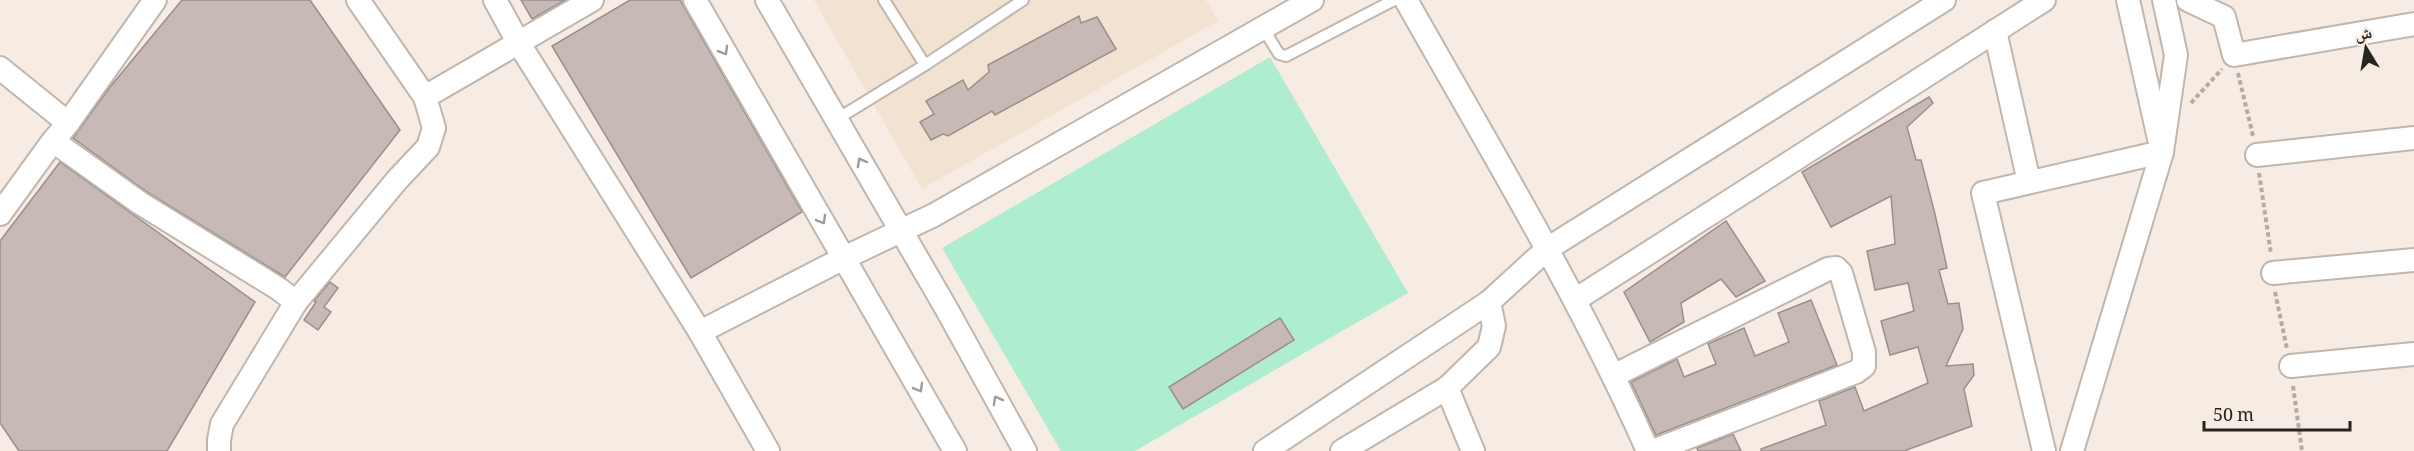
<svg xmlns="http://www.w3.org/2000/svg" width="2414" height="451" font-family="Georgia,'Noto Naskh Arabic',serif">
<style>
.built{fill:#f2e2d2}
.green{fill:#aeedcd}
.building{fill:#c7b9b6;stroke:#9b8e8b;stroke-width:1.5}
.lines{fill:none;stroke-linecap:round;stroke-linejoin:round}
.lane-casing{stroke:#c0b6ad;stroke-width:14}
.street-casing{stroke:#c0b6ad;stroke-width:26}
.path{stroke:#b3aba4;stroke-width:4;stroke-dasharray:4.5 3;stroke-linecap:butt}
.lane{stroke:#fff;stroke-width:10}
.street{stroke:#fff;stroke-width:22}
.oneway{stroke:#9e9c9b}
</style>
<rect width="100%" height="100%" fill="#f7ece3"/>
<path class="built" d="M 814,0 L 1206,0 L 1218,21 L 922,189 Z"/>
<path class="green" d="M 1270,57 L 1408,293 L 1135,451 L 1061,451 L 942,248 Z"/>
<g class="building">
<path d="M 182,0 L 310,0 L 400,130 L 285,277 L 147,192 L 73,138 L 110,87 Z"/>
<path d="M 521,0 L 565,0 L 532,19 Z"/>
<path d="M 630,0 L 680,0 L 802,212 L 691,278 L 552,46 Z"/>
<path d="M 1079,16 L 1081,23 L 1097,17 L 1116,49 L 995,115 L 992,111 L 948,136 L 943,134 L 931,140 L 920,122 L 934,114 L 926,101 L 963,80 L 968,90 L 989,72 L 988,65 Z"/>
<path d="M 1929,97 L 1933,103 L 1907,127 L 1916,160 L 1921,160 L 1935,214 L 1947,268 L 1939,270 L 1948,304 L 1959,303 L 1963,329 L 1946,366 L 1973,364 L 1974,375 L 1964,389 L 1972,426 L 1904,451 L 1761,451 L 1761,449 L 1826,425 L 1819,401 L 1855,387 L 1864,411 L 1928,383 L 1918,347 L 1890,355 L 1881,321 L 1914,311 L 1908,283 L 1875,290 L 1867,251 L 1895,244 L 1891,196 L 1831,227 L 1802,172 Z"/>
<path d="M 60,162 L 255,302 L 167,451 L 19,451 L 0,423 L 0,241 Z"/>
<path d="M 1726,221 L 1765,281 L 1736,297 L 1721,279 L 1681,303 L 1684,322 L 1650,342 L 1624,292 Z"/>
<path d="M 330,282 L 338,288 L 324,307 L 331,312 L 318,330 L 304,320 L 316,302 L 314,301 Z"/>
<path d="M 1811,300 L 1837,365 L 1656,435 L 1631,382 L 1677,359 L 1684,377 L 1716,364 L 1708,344 L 1744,328 L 1755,356 L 1789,342 L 1778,313 Z"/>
<path d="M 1280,318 L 1294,340 L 1183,409 L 1169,387 Z"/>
<path d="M 1733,434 L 1741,451 L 1698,451 L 1697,448 Z"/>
</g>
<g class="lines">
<defs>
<g id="lane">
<path d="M 884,0 L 925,65"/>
<path d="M 1263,28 L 1279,54 L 1286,56 L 1394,0"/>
<path d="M 837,119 L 925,65 L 1023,0"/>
</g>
<g id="street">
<path d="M 495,0 L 518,42 L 700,332 L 768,451"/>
<path d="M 695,0 L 955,451"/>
<path d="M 767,0 L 946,308 L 1025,451"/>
<path d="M 1406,0 C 1490,149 1579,295 1648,451"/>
<path d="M 2188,0 L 2224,17 L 2234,55 L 2414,24"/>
<path d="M 1995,31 L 2029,182"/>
<path d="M 0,68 L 68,123 L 53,141 L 140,203 L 279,289 L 296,302 L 397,180 L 428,147 L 434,128 L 425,97 L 358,0"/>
<path d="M 425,97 L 592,0"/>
<path d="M 68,123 L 155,0"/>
<path d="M 2257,155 L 2414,138"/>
<path d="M 0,214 L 53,141"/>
<path d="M 2273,273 L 2414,260"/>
<path d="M 1575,300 L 2044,0"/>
<path d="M 700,332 L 844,258 L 934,215 L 1312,0"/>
<path d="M 2291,366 L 2414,354"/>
<path d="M 1615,375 L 1828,269 L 1836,268 L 1841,273 L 1864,352 L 1864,366 L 1856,372 L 1653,451"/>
<path d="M 1447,388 L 1489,347 L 1494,326 L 1489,302"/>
<path d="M 219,451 L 219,440 L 222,424 L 296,302"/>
<path d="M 1265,451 L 1489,302 L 1547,249 L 1944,0"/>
<path d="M 1342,451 L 1447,388 L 1473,451"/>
<path d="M 2044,451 L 1983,193 L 2162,152 L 2128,0"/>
<path d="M 2072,451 L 2162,152 L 2176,55 L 2164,0"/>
</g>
</defs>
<use href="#lane" class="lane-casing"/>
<use href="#street" class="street-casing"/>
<g class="path">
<path d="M 2238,73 L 2253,136"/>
<path d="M 2191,103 L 2222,69"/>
<path d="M 2259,173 L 2271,254"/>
<path d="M 2275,292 L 2287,349"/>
<path d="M 2293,386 L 2302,451"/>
</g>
<use href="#lane" class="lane"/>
<use href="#street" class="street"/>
</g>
<defs><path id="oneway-chevron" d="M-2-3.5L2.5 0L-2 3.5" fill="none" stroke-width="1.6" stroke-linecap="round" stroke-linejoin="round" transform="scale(1.5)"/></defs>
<g class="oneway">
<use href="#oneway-chevron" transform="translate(724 51) rotate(60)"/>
<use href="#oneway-chevron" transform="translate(861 162) rotate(-119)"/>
<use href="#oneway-chevron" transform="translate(822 220) rotate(60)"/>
<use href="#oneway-chevron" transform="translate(919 388) rotate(60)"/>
<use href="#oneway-chevron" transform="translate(997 400) rotate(-119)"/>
</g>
<g transform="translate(2366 48) rotate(349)" stroke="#f7ece3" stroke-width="4.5" paint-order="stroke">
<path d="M0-4.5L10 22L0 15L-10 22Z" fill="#272420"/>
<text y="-9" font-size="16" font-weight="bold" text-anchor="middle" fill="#272420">ش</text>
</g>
<path d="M2204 421v9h146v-9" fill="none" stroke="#272420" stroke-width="3"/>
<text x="2213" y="421" font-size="18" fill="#272420" stroke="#f7ece3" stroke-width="4.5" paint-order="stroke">50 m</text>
</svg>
